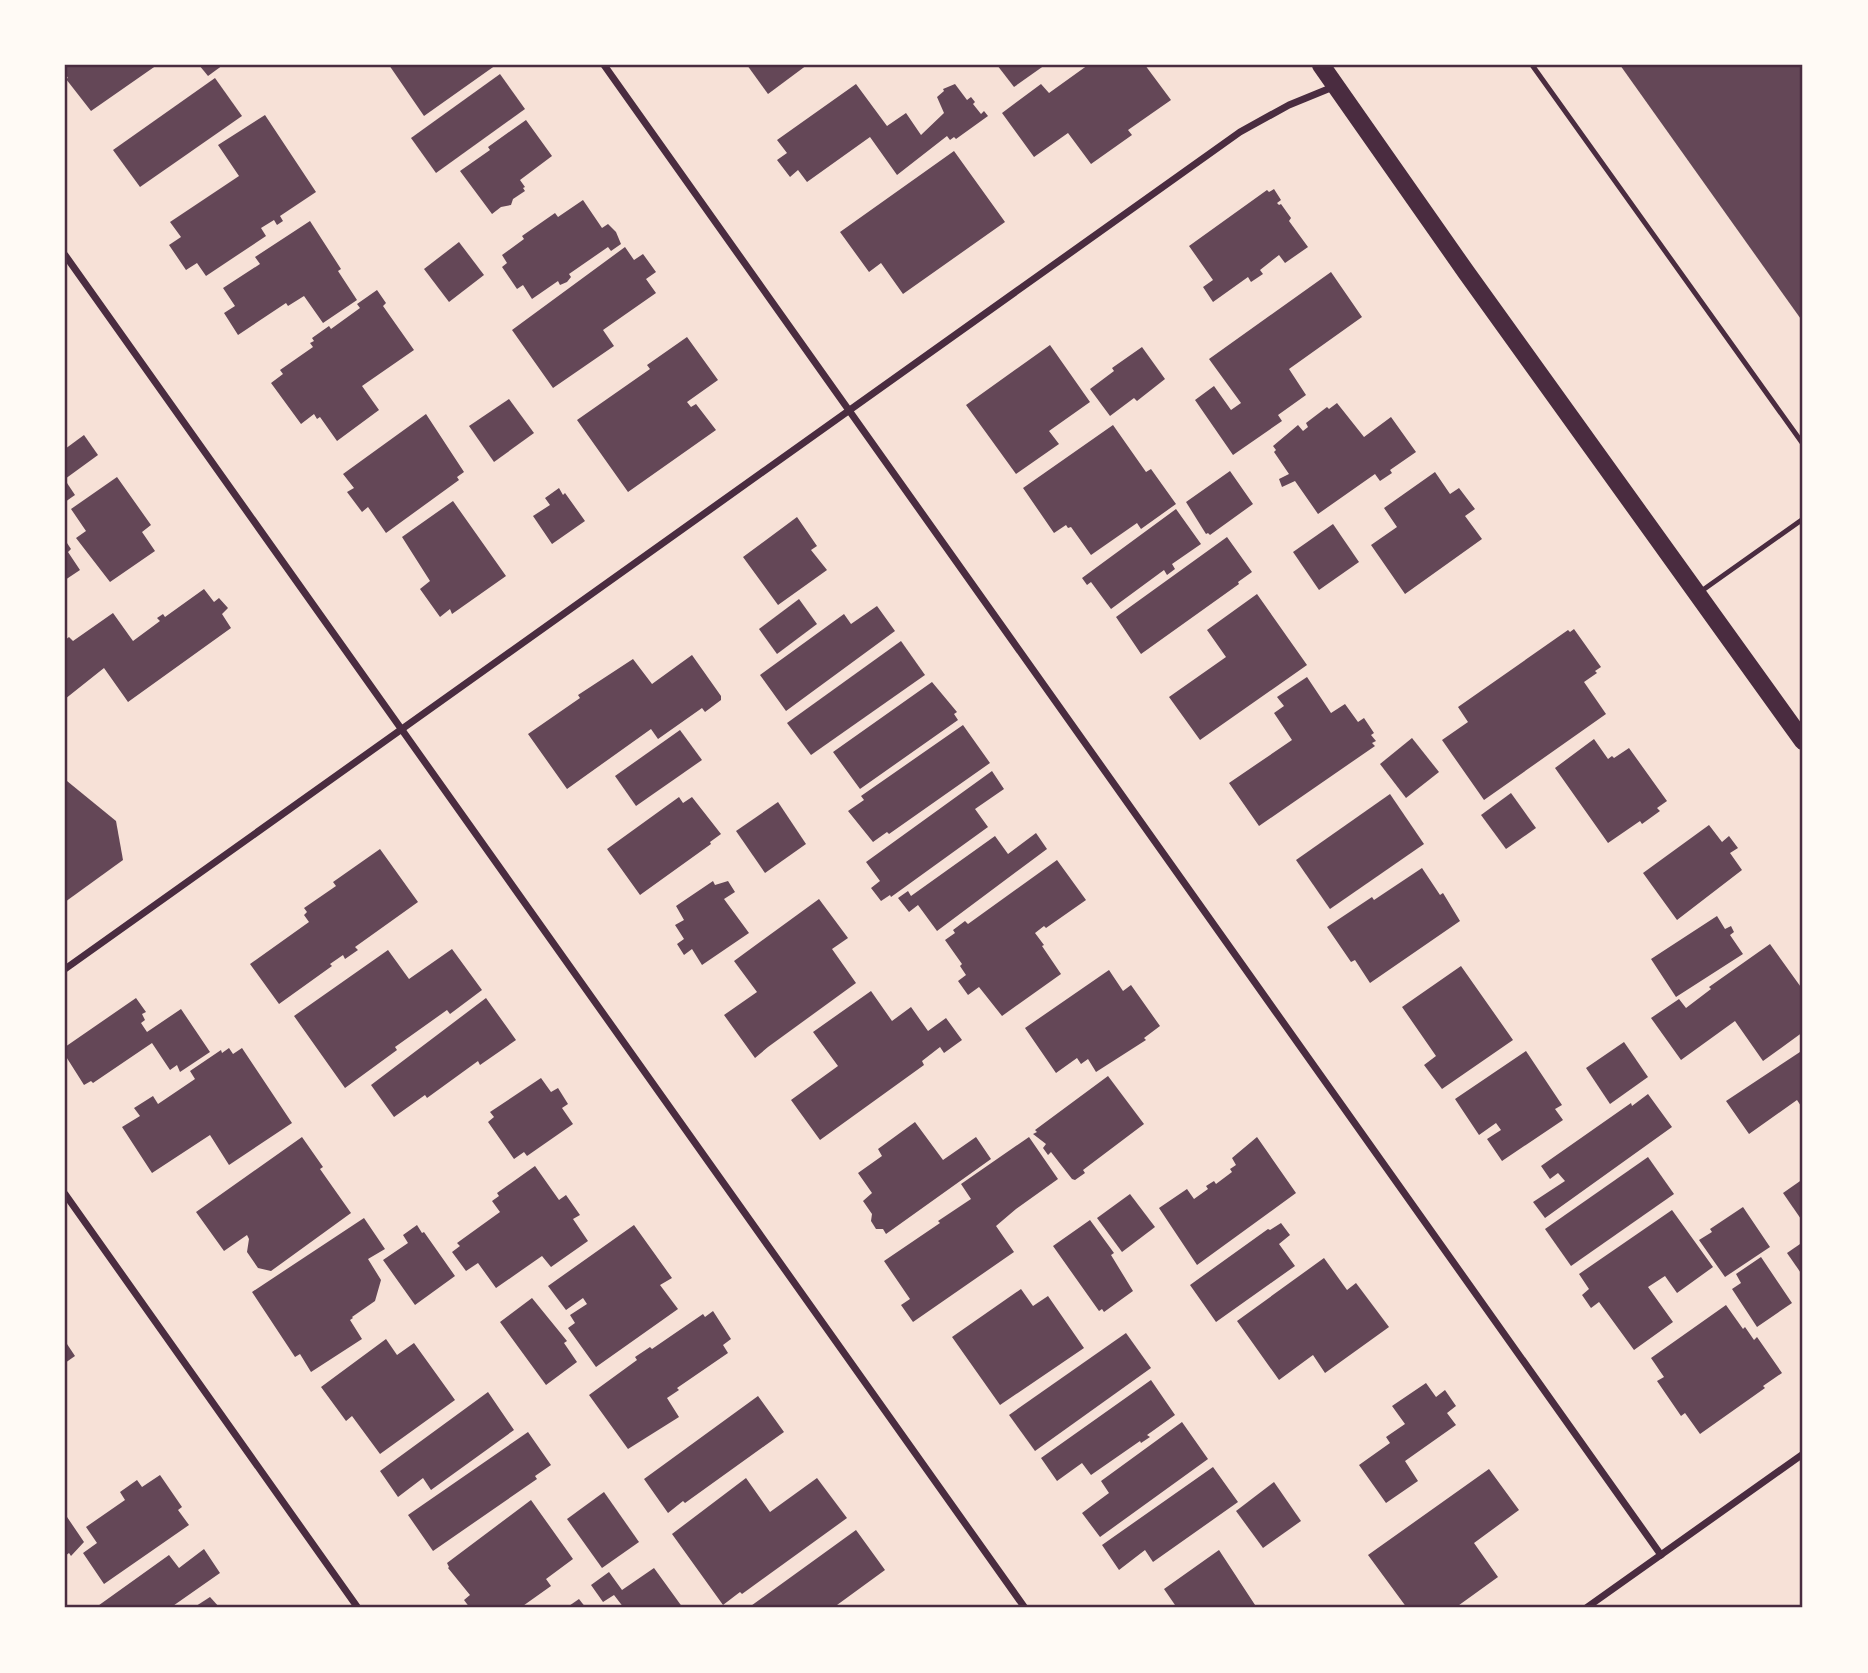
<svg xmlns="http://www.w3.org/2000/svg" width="1868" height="1673" font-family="Jost,sans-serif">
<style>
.building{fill:#644757}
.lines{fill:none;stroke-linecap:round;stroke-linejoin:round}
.service{stroke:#4a2c40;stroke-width:5}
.minor{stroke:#4a2c40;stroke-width:7}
.primary{stroke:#4a2c40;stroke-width:18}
.neatline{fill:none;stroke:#4a2c40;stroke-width:2.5}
</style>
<rect width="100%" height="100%" fill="#f7e1d7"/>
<g class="building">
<path d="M 65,65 L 157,65 L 91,111 L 66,79 L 68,78 L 65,73 Z"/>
<path d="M 199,65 L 223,65 L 208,76 Z"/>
<path d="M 389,65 L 496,65 L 424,116 Z"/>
<path d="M 747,65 L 807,65 L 768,94 Z"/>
<path d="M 997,65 L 1045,65 L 1014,87 Z"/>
<path d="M 1088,65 L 1145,65 L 1171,100 L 1128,130 L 1132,135 L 1091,164 L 1068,133 L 1034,157 L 1002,113 L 1041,84 L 1049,93 Z"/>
<path d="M 1620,65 L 1803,65 L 1803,322 Z"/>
<path d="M 500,74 L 525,109 L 436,173 L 411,138 Z"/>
<path d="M 215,78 L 242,116 L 140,187 L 113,150 Z"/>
<path d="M 856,84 L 887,126 L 906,113 L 921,135 L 944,113 L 937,97 L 944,91 L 943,89 L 955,84 L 967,100 L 971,97 L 975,102 L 973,104 L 981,114 L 984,111 L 988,116 L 956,139 L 954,137 L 950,140 L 947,136 L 897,175 L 870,137 L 807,182 L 798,170 L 790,177 L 777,160 L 787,153 L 777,140 Z"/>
<path d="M 265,115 L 316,192 L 280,216 L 283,221 L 277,225 L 274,220 L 261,228 L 266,236 L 206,276 L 197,263 L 186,270 L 169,245 L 181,237 L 170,222 L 239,176 L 218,145 Z"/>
<path d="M 526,120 L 552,156 L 520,180 L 525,187 L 523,188 L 525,191 L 513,199 L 511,205 L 501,207 L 492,214 L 460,171 L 490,150 L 488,147 Z"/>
<path d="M 954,151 L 1005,222 L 903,294 L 881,263 L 869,272 L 840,232 Z"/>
<path d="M 1274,189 L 1281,200 L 1277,203 L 1279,205 L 1281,204 L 1291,218 L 1289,221 L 1308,247 L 1285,263 L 1279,255 L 1260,270 L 1263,274 L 1251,282 L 1248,277 L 1213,302 L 1203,287 L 1213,280 L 1189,246 L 1267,190 L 1269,192 Z"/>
<path d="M 583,200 L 602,228 L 608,224 L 616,232 L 621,244 L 611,251 L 608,247 L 569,274 L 571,277 L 567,282 L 560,285 L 558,281 L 532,299 L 523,285 L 517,289 L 502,267 L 507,263 L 502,255 L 524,239 L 522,236 L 555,213 L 558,217 Z"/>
<path d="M 310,221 L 341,269 L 338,271 L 357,300 L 323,323 L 304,296 L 288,306 L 286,303 L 238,335 L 224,313 L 235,306 L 223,288 L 260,264 L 255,257 Z"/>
<path d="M 459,242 L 484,275 L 449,302 L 424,269 Z"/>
<path d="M 625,247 L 634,260 L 643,254 L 656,272 L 646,279 L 656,293 L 603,330 L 614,346 L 553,388 L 512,330 Z"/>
<path d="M 1331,272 L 1362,317 L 1289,369 L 1306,395 L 1278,415 L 1282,421 L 1233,455 L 1195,400 L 1214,386 L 1231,410 L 1241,403 L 1209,359 Z"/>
<path d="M 377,290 L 386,303 L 383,306 L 414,350 L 362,386 L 379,410 L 337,441 L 320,417 L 317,419 L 314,414 L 301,424 L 271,383 L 283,374 L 280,370 L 313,347 L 310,343 L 314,341 L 312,338 L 329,326 L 331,329 L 360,308 L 357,304 Z"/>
<path d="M 687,337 L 718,380 L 687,402 L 691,407 L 696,404 L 716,430 L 628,492 L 577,420 L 650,369 L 647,365 Z"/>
<path d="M 1050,345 L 1090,402 L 1049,431 L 1059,444 L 1016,474 L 966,405 Z"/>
<path d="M 1142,347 L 1165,379 L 1137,401 L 1134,398 L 1110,416 L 1090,389 L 1114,371 L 1112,368 Z"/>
<path d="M 509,399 L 534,433 L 494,462 L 469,426 Z"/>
<path d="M 1337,403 L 1364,437 L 1391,417 L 1416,452 L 1390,470 L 1392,473 L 1380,481 L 1375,474 L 1318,514 L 1295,481 L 1282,487 L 1279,479 L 1289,474 L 1274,452 L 1276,450 L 1273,446 L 1298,425 L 1303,431 L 1308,427 L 1306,423 L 1327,407 L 1329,409 Z"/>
<path d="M 426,414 L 464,472 L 457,477 L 459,480 L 386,533 L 368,507 L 362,512 L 347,492 L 354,488 L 343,474 Z"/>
<path d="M 1113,425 L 1146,472 L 1151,469 L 1176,504 L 1141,529 L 1137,523 L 1091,555 L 1071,527 L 1068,528 L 1066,525 L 1054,533 L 1023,488 Z"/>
<path d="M 84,435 L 98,455 L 65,479 L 65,449 Z"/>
<path d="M 1230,471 L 1253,504 L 1210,535 L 1208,533 L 1206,534 L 1186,502 Z"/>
<path d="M 1435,472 L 1450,494 L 1459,488 L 1475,509 L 1465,516 L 1482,539 L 1405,594 L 1371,545 L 1397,527 L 1384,508 Z"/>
<path d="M 117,477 L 151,525 L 142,532 L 155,551 L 110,582 L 76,538 L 86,531 L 71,509 Z"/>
<path d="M 65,480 L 75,495 L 65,502 Z"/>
<path d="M 559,488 L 563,495 L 565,493 L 585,521 L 552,544 L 533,516 L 550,505 L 545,498 Z"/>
<path d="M 453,501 L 506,576 L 452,614 L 450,609 L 440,617 L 420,589 L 430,581 L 402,537 Z"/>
<path d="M 1176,509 L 1201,544 L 1172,564 L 1175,569 L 1167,575 L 1164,570 L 1111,609 L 1091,582 L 1087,585 L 1082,578 Z"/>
<path d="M 797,517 L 817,546 L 811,550 L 827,570 L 778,605 L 743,557 Z"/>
<path d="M 1333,524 L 1359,562 L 1319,590 L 1293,552 Z"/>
<path d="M 1227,537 L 1252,572 L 1238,582 L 1239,584 L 1141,654 L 1116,617 Z"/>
<path d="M 65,540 L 71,549 L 68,552 L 80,570 L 65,580 Z"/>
<path d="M 204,589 L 214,602 L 219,598 L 228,608 L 222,614 L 231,628 L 128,702 L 104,668 L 65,699 L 65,640 L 69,637 L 73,641 L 113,613 L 133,641 L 160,621 L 157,618 L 163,614 L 165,617 Z"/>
<path d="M 1257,594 L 1307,665 L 1200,740 L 1169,697 L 1226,657 L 1207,630 Z"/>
<path d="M 799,599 L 817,624 L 777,654 L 759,629 Z"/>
<path d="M 877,606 L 895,631 L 786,711 L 760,675 L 844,614 L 851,624 Z"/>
<path d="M 1574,629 L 1601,667 L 1595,671 L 1597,673 L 1584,682 L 1606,714 L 1484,800 L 1442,740 L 1468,722 L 1458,707 L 1568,630 L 1570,632 Z"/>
<path d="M 901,641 L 925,675 L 811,755 L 787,723 Z"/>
<path d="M 692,655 L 721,696 L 721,700 L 705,712 L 702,708 L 658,739 L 651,729 L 567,789 L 528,734 L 580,698 L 578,695 L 633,659 L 652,684 Z"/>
<path d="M 1307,677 L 1331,713 L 1345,704 L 1358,722 L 1364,718 L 1374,733 L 1371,735 L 1376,741 L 1372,743 L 1375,746 L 1259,826 L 1229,783 L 1292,740 L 1274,713 L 1284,706 L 1277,697 Z"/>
<path d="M 932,682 L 957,712 L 954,714 L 958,720 L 860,789 L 833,752 Z"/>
<path d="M 963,725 L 990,763 L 889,834 L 887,832 L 873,842 L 848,811 L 864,800 L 861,796 Z"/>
<path d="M 680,730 L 702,760 L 636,806 L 615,776 Z"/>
<path d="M 1412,738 L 1439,772 L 1406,798 L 1380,764 Z"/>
<path d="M 1594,739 L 1608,759 L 1612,756 L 1614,758 L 1629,748 L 1667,801 L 1657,808 L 1660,811 L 1642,824 L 1640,821 L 1608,843 L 1555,768 Z"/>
<path d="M 992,771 L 1004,789 L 975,809 L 988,827 L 891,897 L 890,895 L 881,901 L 871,888 L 880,881 L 866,862 Z"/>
<path d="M 67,781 L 116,821 L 123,860 L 65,902 L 65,782 Z"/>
<path d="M 1511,793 L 1536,828 L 1506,849 L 1481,815 Z"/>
<path d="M 1390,794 L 1424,844 L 1330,909 L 1296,860 Z"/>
<path d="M 679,797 L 683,803 L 692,797 L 721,834 L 710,842 L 711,844 L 640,895 L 607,849 Z"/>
<path d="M 778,802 L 806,844 L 765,873 L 736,831 Z"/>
<path d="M 1709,825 L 1722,842 L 1729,836 L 1738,848 L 1730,853 L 1742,870 L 1677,920 L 1643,873 Z"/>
<path d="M 1036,833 L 1047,849 L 937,931 L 918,905 L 909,912 L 898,898 L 908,891 L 911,896 L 995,836 L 1008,854 Z"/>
<path d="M 380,849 L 418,902 L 355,947 L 358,950 L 345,959 L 343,955 L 330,964 L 332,966 L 279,1004 L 250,964 L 309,922 L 304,915 L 307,912 L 304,908 L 336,886 L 333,882 Z"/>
<path d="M 1057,860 L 1086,900 L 1046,928 L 1044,926 L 1035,933 L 1044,945 L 1042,946 L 1061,974 L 1002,1016 L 979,987 L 968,995 L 958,981 L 966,975 L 960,966 L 962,964 L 945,940 L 955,933 L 953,930 L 965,921 L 968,924 Z"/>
<path d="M 1422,868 L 1440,895 L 1443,893 L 1460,921 L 1370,983 L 1355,960 L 1351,962 L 1327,927 L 1372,897 L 1374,900 Z"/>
<path d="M 713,881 L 715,885 L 728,881 L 735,892 L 724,899 L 749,933 L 702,965 L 692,949 L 684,955 L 677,944 L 684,939 L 675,925 L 684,920 L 676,906 Z"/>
<path d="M 819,899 L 848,938 L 832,949 L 856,983 L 768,1047 L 755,1058 L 724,1015 L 757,992 L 734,961 Z"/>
<path d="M 1717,916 L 1725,929 L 1731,926 L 1734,932 L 1730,935 L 1743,954 L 1676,997 L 1651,959 Z"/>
<path d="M 1770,944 L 1803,990 L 1803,1032 L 1763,1061 L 1735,1021 L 1681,1060 L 1651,1018 L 1679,999 L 1686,1008 L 1711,989 L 1709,987 Z"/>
<path d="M 452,949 L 482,990 L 450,1014 L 447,1010 L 395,1047 L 397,1050 L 345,1088 L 294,1016 L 388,950 L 409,979 Z"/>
<path d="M 1461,966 L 1513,1040 L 1442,1089 L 1424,1065 L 1436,1056 L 1402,1007 Z"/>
<path d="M 1109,970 L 1123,991 L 1131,985 L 1160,1026 L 1144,1038 L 1146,1040 L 1096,1072 L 1088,1059 L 1081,1064 L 1077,1058 L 1056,1073 L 1025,1028 Z"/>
<path d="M 871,991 L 892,1021 L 911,1007 L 928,1031 L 946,1018 L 962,1040 L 944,1053 L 940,1047 L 922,1061 L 924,1065 L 820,1140 L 791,1100 L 838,1066 L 813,1032 Z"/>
<path d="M 136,998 L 146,1012 L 142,1014 L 145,1020 L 141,1023 L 147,1032 L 181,1009 L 210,1052 L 180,1072 L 177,1065 L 170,1070 L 152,1043 L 93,1083 L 91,1081 L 84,1085 L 65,1055 L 65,1047 Z"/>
<path d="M 486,998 L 516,1040 L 480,1065 L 478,1061 L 427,1098 L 425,1095 L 394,1117 L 371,1085 Z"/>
<path d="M 1624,1042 L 1648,1077 L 1610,1104 L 1586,1068 Z"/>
<path d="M 229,1048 L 233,1054 L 242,1048 L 292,1123 L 229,1165 L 210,1135 L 152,1173 L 122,1127 L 140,1116 L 134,1108 L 153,1096 L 158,1104 L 195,1079 L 190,1071 L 221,1050 L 222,1053 Z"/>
<path d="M 1803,1050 L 1803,1109 L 1797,1100 L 1749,1134 L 1726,1101 Z"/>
<path d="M 1526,1051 L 1562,1105 L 1555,1109 L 1563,1120 L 1502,1161 L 1487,1139 L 1501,1130 L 1496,1123 L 1479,1135 L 1455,1099 Z"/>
<path d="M 1108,1076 L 1144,1124 L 1083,1170 L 1085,1173 L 1075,1180 L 1072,1179 L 1051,1152 L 1048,1155 L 1043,1148 L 1046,1144 L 1033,1134 L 1037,1132 L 1035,1130 Z"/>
<path d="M 541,1078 L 551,1092 L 558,1088 L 568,1104 L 562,1108 L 573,1124 L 527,1156 L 524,1152 L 514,1159 L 488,1122 L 494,1117 L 490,1112 Z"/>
<path d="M 1648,1094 L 1672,1127 L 1545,1218 L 1533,1202 L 1565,1181 L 1558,1173 L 1550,1179 L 1541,1166 L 1631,1103 L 1632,1106 Z"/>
<path d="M 915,1122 L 943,1160 L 976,1137 L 991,1159 L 886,1234 L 883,1229 L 876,1229 L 871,1221 L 872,1214 L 863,1201 L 872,1193 L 858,1173 L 882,1156 L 878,1149 Z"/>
<path d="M 302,1137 L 323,1167 L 320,1169 L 351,1213 L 271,1271 L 258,1268 L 247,1252 L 249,1239 L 247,1235 L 224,1251 L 196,1212 Z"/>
<path d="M 1029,1137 L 1058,1179 L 1016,1209 L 996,1226 L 1014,1252 L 913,1322 L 901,1305 L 910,1299 L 884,1261 L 940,1223 L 938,1221 L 971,1199 L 961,1184 Z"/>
<path d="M 1257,1137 L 1296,1193 L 1197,1265 L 1159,1208 L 1187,1189 L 1194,1199 L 1208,1189 L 1206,1186 L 1214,1181 L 1216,1184 L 1232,1172 L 1230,1169 L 1236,1165 L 1232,1158 Z"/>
<path d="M 1648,1157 L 1674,1194 L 1571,1266 L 1545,1229 Z"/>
<path d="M 535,1166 L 559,1200 L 566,1195 L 580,1215 L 573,1219 L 588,1241 L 551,1267 L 542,1256 L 496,1288 L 478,1263 L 466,1271 L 452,1252 L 460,1246 L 457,1243 L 500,1212 L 492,1201 L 499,1196 L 497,1193 Z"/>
<path d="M 1803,1179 L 1803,1222 L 1783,1193 Z"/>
<path d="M 1130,1194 L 1155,1227 L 1122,1252 L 1097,1218 Z"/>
<path d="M 1743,1207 L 1770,1247 L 1725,1277 L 1699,1240 L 1712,1232 L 1710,1229 Z"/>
<path d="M 1672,1210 L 1713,1267 L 1677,1293 L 1665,1276 L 1648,1287 L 1673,1322 L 1634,1350 L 1599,1302 L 1591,1308 L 1582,1295 L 1589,1289 L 1579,1274 Z"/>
<path d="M 364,1218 L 385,1249 L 368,1259 L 381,1280 L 375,1301 L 352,1317 L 353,1318 L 350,1320 L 362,1339 L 311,1372 L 300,1354 L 295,1357 L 252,1292 Z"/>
<path d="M 1090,1220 L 1114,1253 L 1111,1255 L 1133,1291 L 1104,1312 L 1102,1309 L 1099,1311 L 1053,1246 Z"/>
<path d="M 1281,1223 L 1290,1235 L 1279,1244 L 1295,1266 L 1216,1322 L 1190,1285 L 1268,1229 L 1270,1230 Z"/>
<path d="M 417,1225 L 422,1233 L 424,1232 L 455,1276 L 415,1305 L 383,1260 L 408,1243 L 403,1235 Z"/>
<path d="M 634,1225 L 672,1278 L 660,1285 L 678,1309 L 596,1367 L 568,1328 L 575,1323 L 570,1315 L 587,1304 L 583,1298 L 566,1310 L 548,1286 Z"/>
<path d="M 1803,1242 L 1803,1276 L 1787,1253 Z"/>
<path d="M 1761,1257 L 1792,1303 L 1757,1327 L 1732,1289 L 1741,1283 L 1736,1274 Z"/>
<path d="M 1324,1258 L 1347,1290 L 1356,1283 L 1389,1327 L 1325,1373 L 1313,1355 L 1279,1380 L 1237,1321 Z"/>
<path d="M 1021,1289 L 1033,1306 L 1048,1296 L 1084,1348 L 1000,1405 L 952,1337 Z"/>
<path d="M 532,1298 L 567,1341 L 564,1343 L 577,1362 L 546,1385 L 500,1322 Z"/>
<path d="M 1726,1305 L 1743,1329 L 1745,1327 L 1754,1340 L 1757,1337 L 1782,1373 L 1763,1386 L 1765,1388 L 1700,1434 L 1685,1413 L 1681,1416 L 1657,1381 L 1664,1377 L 1651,1358 Z"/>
<path d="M 713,1311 L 731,1339 L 723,1345 L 728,1353 L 677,1388 L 679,1390 L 667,1398 L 679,1417 L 628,1449 L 589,1395 L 637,1360 L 635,1357 L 650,1347 L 652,1349 L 703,1314 L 705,1317 Z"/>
<path d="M 1126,1333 L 1151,1368 L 1035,1451 L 1009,1415 Z"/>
<path d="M 386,1339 L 397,1355 L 414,1343 L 455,1400 L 380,1454 L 352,1416 L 346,1421 L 321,1387 Z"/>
<path d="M 65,1341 L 75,1356 L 65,1363 Z"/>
<path d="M 1151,1380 L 1175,1415 L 1147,1435 L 1150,1437 L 1141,1443 L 1140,1441 L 1091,1475 L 1082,1463 L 1057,1481 L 1041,1458 Z"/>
<path d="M 1426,1383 L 1436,1397 L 1445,1390 L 1456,1406 L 1447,1413 L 1456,1425 L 1405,1461 L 1418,1481 L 1386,1503 L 1359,1465 L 1390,1443 L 1386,1437 L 1405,1424 L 1392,1406 Z"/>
<path d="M 488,1392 L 514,1430 L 431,1490 L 423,1478 L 398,1497 L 380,1471 Z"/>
<path d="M 758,1396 L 784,1432 L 685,1503 L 683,1501 L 668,1513 L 644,1479 Z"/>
<path d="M 1182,1422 L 1208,1459 L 1100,1537 L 1082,1513 L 1109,1493 L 1101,1481 Z"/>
<path d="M 528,1432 L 551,1465 L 535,1476 L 537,1479 L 433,1551 L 408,1515 Z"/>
<path d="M 1213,1467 L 1238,1502 L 1153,1562 L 1145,1550 L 1119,1570 L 1102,1545 Z"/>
<path d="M 1489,1469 L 1519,1510 L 1474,1543 L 1498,1577 L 1455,1608 L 1407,1608 L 1368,1555 Z"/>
<path d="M 160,1475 L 182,1507 L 178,1510 L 189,1525 L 104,1584 L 83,1553 L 97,1543 L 86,1527 L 125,1500 L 120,1492 L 137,1480 L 142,1487 Z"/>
<path d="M 746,1478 L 770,1512 L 817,1478 L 847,1518 L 742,1594 L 740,1592 L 723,1605 L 672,1534 Z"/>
<path d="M 1274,1482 L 1301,1521 L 1263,1548 L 1236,1511 Z"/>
<path d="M 604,1492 L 639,1542 L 602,1568 L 567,1519 Z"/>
<path d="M 531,1500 L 573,1559 L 546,1579 L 551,1586 L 520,1608 L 470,1608 L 464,1600 L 470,1595 L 448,1568 L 449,1567 L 447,1563 Z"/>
<path d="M 65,1514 L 84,1542 L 71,1556 L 69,1553 L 65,1556 Z"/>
<path d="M 856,1530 L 885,1570 L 837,1605 L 839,1608 L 748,1608 Z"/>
<path d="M 204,1549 L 220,1573 L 170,1608 L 95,1608 L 169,1555 L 179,1568 Z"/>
<path d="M 1219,1550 L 1257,1608 L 1171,1608 L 1175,1605 L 1164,1589 Z"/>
<path d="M 654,1568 L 683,1608 L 624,1608 L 614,1595 L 603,1602 L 591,1585 L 609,1572 L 622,1590 Z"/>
<path d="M 210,1597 L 220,1608 L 193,1608 Z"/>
<path d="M 579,1599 L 586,1608 L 566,1608 Z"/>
</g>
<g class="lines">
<g class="service">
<path d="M 1532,65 L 1803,444"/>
<path d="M 1700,592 L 1803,519"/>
</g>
<g class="minor">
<path d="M 604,65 L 1661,1555"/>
<path d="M 65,255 L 1025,1608"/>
<path d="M 65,969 L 1240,132 L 1289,105 L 1333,87"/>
<path d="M 65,1194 L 358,1608"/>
<path d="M 1586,1608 L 1803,1454"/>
</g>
<path class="primary" d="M 1321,65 L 1466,272 L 1803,741"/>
</g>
<rect width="1868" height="1673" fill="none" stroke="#fffaf5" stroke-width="133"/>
<rect x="66" y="66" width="1735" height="1540" class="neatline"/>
</svg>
